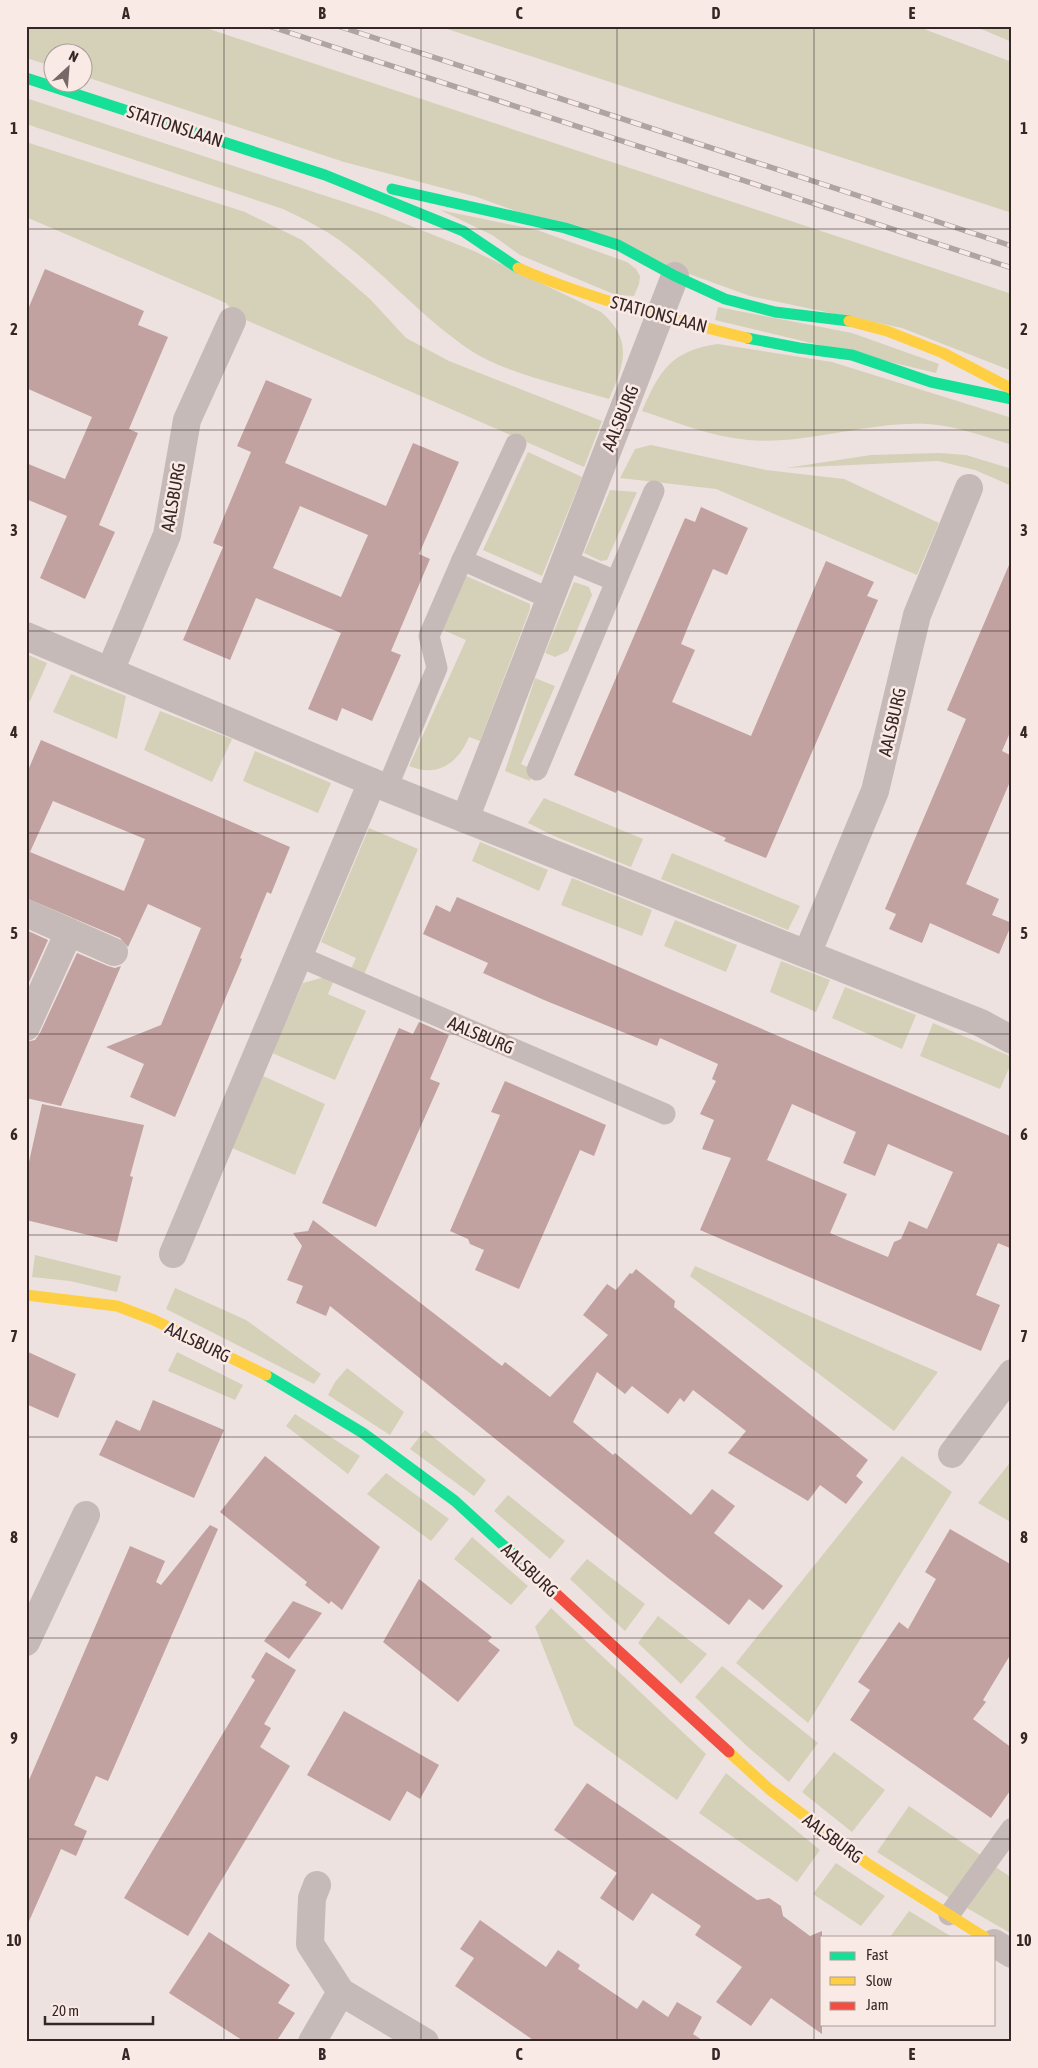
<svg xmlns="http://www.w3.org/2000/svg" width="1038" height="2068" font-family="'Asap Condensed',sans-serif">
<style>
.green{fill:#d5d1b8}
.building{fill:#c2a1a1;fill-rule:evenodd}
.lines{fill:none;stroke-linecap:round;stroke-linejoin:round}
.lane{stroke:#c6bab8;stroke-width:21}
.street{stroke:#c6bab8;stroke-width:28}
.fast{stroke:#16e098;stroke-width:11}
.slow{stroke:#ffcf43;stroke-width:11}
.jam{stroke:#f24e42;stroke-width:11}
.rail-casing{stroke:#ada4a3;stroke-width:5.5}
.rail{stroke:#faeae5;stroke-width:4;stroke-dasharray:11;stroke-linecap:butt}
.grid{fill:none;stroke:#372626;stroke-width:1;stroke-opacity:0.55}
.labels{text-anchor:middle;dominant-baseline:central;stroke-width:5;stroke-linejoin:round;paint-order:stroke}
.street-label{font-size:18px;fill:#372626;stroke:#faeae5}
.neatline{fill:none;stroke:#372626;stroke-width:2}
.grid-label{font-size:16px;text-anchor:middle;font-weight:bold;fill:#372626}
</style>
<rect width="100%" height="100%" fill="#ede2df"/>
<g class="green">
<path d="M 26,26 L 200,26 L 1012,294 L 1012,371 L 902,328 L 750,296 L 477,197 L 344,162 L 83,76 L 82,52 L 52,52 L 52,66 L 26,58 Z"/>
<path d="M 438,26 L 916,26 L 1012,62 L 1012,213 Z"/>
<path d="M 974,26 L 1012,26 L 1012,42 Z"/>
<path d="M 26,98 L 378,213 L 474,251 L 601,312 C 634,340 624,365 609,399 C 569,387 508,374 473,352 C 424,320 386,274 339,240 C 322,228 302,218 283,209 L 26,124 Z"/>
<path d="M 26,142 L 245,212 L 302,240 L 370,299 L 406,338 L 449,361 L 602,421 L 584,467 L 239,317 L 226,303 L 26,217 Z"/>
<path d="M 440,210 L 537,230 L 627,262 L 636,269 L 640,276 L 639,284 L 634,296 L 616,295 L 520,255 L 492,235 Z"/>
<path d="M 718,307 L 852,333 L 939,364 L 936,373 L 715,320 Z"/>
<path d="M 718,344 L 832,362 L 1012,418 L 1012,445 C 983,436 957,426 927,424 C 867,421 808,445 748,440 C 712,437 676,422 642,411 C 659,371 672,350 718,344 Z"/>
<path d="M 651,445 L 766,470 L 844,479 L 939,523 L 917,575 L 716,489 L 620,478 L 635,449 Z"/>
<path d="M 528,452 L 582,477 L 542,576 L 483,550 Z"/>
<path d="M 939,453 L 966,455 L 1012,469 L 1012,486 L 975,470 L 938,461 L 786,468 L 871,455 Z"/>
<path d="M 610,490 L 637,492 L 607,560 L 601,561 L 584,553 Z"/>
<path d="M 464,575 L 530,604 L 530,609 L 480,741 L 469,737 C 458,763 438,778 409,766 L 466,640 L 441,629 Z"/>
<path d="M 574,582 L 589,587 L 592,595 L 568,651 L 555,657 L 545,653 Z"/>
<path d="M 26,654 L 47,663 L 30,701 L 26,700 Z"/>
<path d="M 71,674 L 126,696 L 117,739 L 53,712 Z"/>
<path d="M 535,678 L 555,686 L 521,764 L 534,770 L 530,781 L 505,771 Z"/>
<path d="M 160,711 L 232,739 L 212,782 L 144,750 Z"/>
<path d="M 255,751 L 331,783 L 318,813 L 243,781 Z"/>
<path d="M 544,798 L 643,839 L 631,867 L 554,836 L 528,823 Z"/>
<path d="M 369,828 L 418,849 L 363,977 L 350,971 L 356,958 L 321,942 Z"/>
<path d="M 480,842 L 548,870 L 539,891 L 472,861 Z"/>
<path d="M 672,853 L 800,906 L 788,930 L 661,879 Z"/>
<path d="M 572,878 L 652,910 L 642,936 L 561,905 Z"/>
<path d="M 675,920 L 737,945 L 726,972 L 664,946 Z"/>
<path d="M 781,961 L 830,980 L 816,1012 L 770,992 Z"/>
<path d="M 325,977 L 334,980 L 328,994 L 366,1011 L 335,1080 L 272,1053 L 303,983 Z"/>
<path d="M 845,987 L 916,1015 L 902,1049 L 832,1018 Z"/>
<path d="M 933,1023 L 1012,1057 L 1012,1061 L 1000,1089 L 920,1056 Z"/>
<path d="M 263,1076 L 325,1104 L 295,1175 L 232,1148 Z"/>
<path d="M 35,1255 L 121,1276 L 117,1292 L 70,1281 L 32,1277 Z"/>
<path d="M 695,1266 L 938,1372 L 894,1431 L 690,1276 Z"/>
<path d="M 175,1288 L 246,1320 L 321,1374 L 314,1384 L 166,1309 Z"/>
<path d="M 177,1352 L 243,1385 L 235,1400 L 168,1371 Z"/>
<path d="M 347,1368 L 404,1412 L 390,1435 L 328,1395 L 335,1382 Z"/>
<path d="M 295,1414 L 360,1456 L 348,1474 L 286,1426 Z"/>
<path d="M 425,1430 L 486,1480 L 474,1496 L 410,1449 Z"/>
<path d="M 902,1456 L 952,1492 L 808,1723 L 736,1663 Z"/>
<path d="M 1012,1460 L 1012,1523 L 978,1503 Z"/>
<path d="M 386,1473 L 449,1519 L 431,1541 L 367,1494 Z"/>
<path d="M 508,1495 L 565,1541 L 550,1559 L 494,1511 Z"/>
<path d="M 472,1537 L 528,1586 L 511,1605 L 454,1559 Z"/>
<path d="M 587,1559 L 645,1604 L 625,1631 L 570,1579 Z"/>
<path d="M 551,1608 L 706,1754 L 677,1800 L 574,1725 L 535,1627 Z"/>
<path d="M 658,1616 L 707,1654 L 681,1684 L 638,1643 Z"/>
<path d="M 722,1666 L 818,1743 L 789,1782 L 749,1748 L 695,1697 Z"/>
<path d="M 834,1752 L 885,1790 L 852,1832 L 802,1792 Z"/>
<path d="M 726,1773 L 820,1850 L 797,1882 L 699,1813 Z"/>
<path d="M 909,1806 L 982,1856 L 951,1899 L 877,1852 Z"/>
<path d="M 836,1863 L 885,1896 L 861,1926 L 813,1894 Z"/>
<path d="M 994,1866 L 1012,1878 L 1012,1934 L 967,1908 Z"/>
<path d="M 909,1911 L 952,1937 L 890,1937 Z"/>
</g>
<g class="building">
<path d="M 45,269 L 144,311 L 138,325 L 168,337 L 129,429 L 138,433 L 99,525 L 115,532 L 85,599 L 40,578 L 67,516 L 26,499 L 26,463 L 65,479 L 92,417 L 26,388 L 26,314 Z"/>
<path d="M 266,380 L 312,399 L 285,463 L 386,506 L 413,443 L 459,462 L 419,554 L 430,559 L 391,651 L 401,655 L 372,721 L 342,708 L 337,721 L 308,709 L 341,633 L 256,598 L 230,660 L 183,640 L 223,547 L 213,543 L 251,452 L 237,446 ZM 300,506 L 368,535 L 341,597 L 273,568 Z"/>
<path d="M 701,507 L 748,528 L 727,575 L 713,569 L 692,617 L 681,644 L 695,650 L 672,702 L 751,736 L 826,561 L 874,582 L 867,596 L 878,600 L 766,858 L 724,841 L 726,838 L 617,790 L 616,793 L 574,775 L 685,518 L 695,522 Z"/>
<path d="M 1012,558 L 1012,728 L 1002,751 L 1012,756 L 1012,777 L 966,884 L 999,899 L 992,915 L 1012,923 L 999,954 L 930,923 L 922,943 L 889,929 L 896,914 L 885,909 L 966,719 L 947,710 Z"/>
<path d="M 41,740 L 290,847 L 271,894 L 267,892 L 240,958 L 242,959 L 175,1117 L 130,1097 L 144,1064 L 106,1047 L 161,1025 L 201,928 L 148,904 L 128,947 L 120,938 L 26,898 L 26,775 ZM 53,801 L 145,839 L 124,891 L 30,852 Z"/>
<path d="M 457,897 L 1012,1137 L 1012,1249 L 998,1243 L 976,1295 L 1000,1305 L 981,1351 L 700,1230 L 731,1158 L 702,1149 L 714,1120 L 700,1114 L 716,1081 L 712,1079 L 718,1064 L 660,1038 L 657,1046 L 544,1000 L 483,973 L 488,963 L 423,934 L 436,905 L 450,912 ZM 792,1104 L 856,1132 L 843,1163 L 875,1176 L 888,1144 L 953,1172 L 927,1229 L 909,1221 L 901,1239 L 894,1242 L 888,1257 L 830,1233 L 847,1194 L 767,1160 Z"/>
<path d="M 26,930 L 48,940 L 26,989 Z"/>
<path d="M 77,953 L 108,966 L 115,968 L 121,966 L 61,1106 L 26,1098 L 26,1042 L 35,1040 L 40,1033 Z"/>
<path d="M 419,1022 L 449,1035 L 430,1079 L 440,1083 L 376,1227 L 322,1203 L 399,1028 L 413,1034 Z"/>
<path d="M 505,1081 L 606,1125 L 594,1156 L 580,1150 L 519,1289 L 475,1270 L 484,1250 L 470,1244 L 468,1239 L 450,1231 L 500,1115 L 491,1112 Z"/>
<path d="M 42,1104 L 144,1125 L 130,1176 L 133,1177 L 117,1242 L 26,1220 L 26,1175 Z"/>
<path d="M 313,1220 L 502,1366 L 505,1362 L 550,1397 L 608,1335 L 583,1315 L 607,1284 L 616,1290 L 630,1273 L 632,1274 L 636,1269 L 675,1301 L 674,1307 L 868,1460 L 856,1476 L 863,1482 L 846,1504 L 820,1485 L 808,1501 L 728,1453 L 746,1431 L 693,1390 L 684,1402 L 680,1398 L 668,1414 L 632,1386 L 625,1394 L 597,1372 L 573,1422 L 613,1455 L 615,1453 L 691,1515 L 712,1489 L 735,1506 L 714,1533 L 783,1586 L 763,1610 L 749,1599 L 729,1625 L 668,1578 L 330,1306 L 326,1316 L 296,1303 L 303,1286 L 287,1280 L 302,1246 L 293,1233 L 308,1231 Z"/>
<path d="M 26,1351 L 76,1374 L 58,1418 L 26,1404 Z"/>
<path d="M 153,1400 L 224,1430 L 194,1498 L 99,1455 L 116,1420 L 140,1431 Z"/>
<path d="M 265,1456 L 380,1547 L 342,1610 L 331,1601 L 329,1604 L 305,1585 L 307,1582 L 220,1512 Z"/>
<path d="M 210,1525 L 218,1529 L 108,1781 L 96,1776 L 74,1825 L 87,1831 L 76,1856 L 61,1849 L 26,1928 L 26,1787 L 130,1546 L 165,1561 L 156,1582 L 161,1585 Z"/>
<path d="M 950,1529 L 1012,1565 L 1012,1652 L 983,1700 L 986,1702 L 973,1719 L 1012,1748 L 1012,1788 L 991,1818 L 850,1720 L 870,1690 L 858,1682 L 899,1622 L 908,1629 L 936,1579 L 925,1572 Z"/>
<path d="M 419,1579 L 492,1637 L 488,1641 L 500,1650 L 458,1702 L 383,1642 Z"/>
<path d="M 293,1601 L 322,1613 L 289,1659 L 264,1641 Z"/>
<path d="M 266,1652 L 296,1670 L 264,1724 L 271,1728 L 260,1747 L 290,1766 L 188,1936 L 124,1898 L 255,1680 L 251,1677 Z"/>
<path d="M 344,1711 L 439,1765 L 420,1799 L 407,1791 L 390,1821 L 307,1775 Z"/>
<path d="M 587,1783 L 757,1900 L 769,1898 L 781,1906 L 783,1916 L 810,1936 L 822,1931 L 822,2034 L 771,1998 L 751,2026 L 716,2002 L 742,1967 L 695,1935 L 701,1926 L 652,1893 L 633,1921 L 600,1898 L 617,1873 L 554,1830 Z"/>
<path d="M 480,1920 L 546,1967 L 558,1950 L 580,1965 L 578,1969 L 637,2009 L 643,2000 L 668,2017 L 677,2002 L 702,2017 L 693,2034 L 705,2042 L 536,2042 L 455,1986 L 474,1958 L 460,1949 Z"/>
<path d="M 209,1932 L 290,1985 L 278,2003 L 295,2013 L 276,2042 L 245,2042 L 169,1993 Z"/>
</g>
<g class="lines">
<g class="lane">
<path d="M 462,560 L 551,599"/>
<path d="M 565,560 L 616,581"/>
<path d="M 537,770 L 654,491"/>
<path d="M 387,788 L 437,668 L 429,636 L 462,560 L 516,444"/>
<path d="M 298,956 L 665,1114"/>
<path d="M 949,1915 L 1012,1828"/>
</g>
<g class="street">
<path d="M 26,636 L 372,782 L 981,1023 L 1012,1040"/>
<path d="M 110,671 L 167,535 L 187,420 L 232,321"/>
<path d="M 465,819 L 675,276"/>
<path d="M 26,913 L 114,952"/>
<path d="M 807,954 L 875,791 L 917,615 L 969,488"/>
<path d="M 26,1027 L 69,932"/>
<path d="M 173,1254 L 372,782"/>
<path d="M 952,1454 L 1012,1373"/>
<path d="M 26,1642 L 86,1515"/>
<path d="M 994,1943 L 1012,1954"/>
<path d="M 341,1992 L 425,2042"/>
<path d="M 312,2042 L 341,1992 L 310,1944 L 312,1898 L 317,1885"/>
</g>
<g class="fast">
<path d="M 26,78 L 325,175 L 463,231 L 518,268"/>
<path d="M 392,189 L 565,228 L 618,245 L 675,276 L 725,299 L 775,312 L 849,321"/>
<path d="M 747,338 L 799,348 L 852,355 L 931,382 L 1012,399"/>
<path d="M 266,1375 L 363,1433 L 455,1501 L 551,1589"/>
</g>
<g class="slow">
<path d="M 518,268 C 592,300 670,319 747,338"/>
<path d="M 849,321 L 887,331 L 943,353 L 1012,389"/>
<path d="M 26,1295 L 117,1306 L 154,1320 L 266,1375"/>
<path d="M 729,1752 L 769,1789 L 868,1864 L 984,1937"/>
</g>
<path class="jam" d="M 551,1589 L 729,1752"/>
<defs>
<g id="rail">
<path d="M 269,26 L 1012,268"/>
<path d="M 338,26 L 1012,246"/>
</g>
</defs>
<use href="#rail" class="rail-casing"/>
<use href="#rail" class="rail"/>
</g>
<path class="grid" d="M 224,26 L 224,2042M 421,26 L 421,2042M 617,26 L 617,2042M 814,26 L 814,2042M 26,229 L 1012,229M 26,430 L 1012,430M 26,631 L 1012,631M 26,833 L 1012,833M 26,1034 L 1012,1034M 26,1235 L 1012,1235M 26,1437 L 1012,1437M 26,1638 L 1012,1638M 26,1839 L 1012,1839"/>
<g class="labels">
<g class="street-label">
<text transform="translate(175 126) rotate(18)">STATIONSLAAN</text>
<text transform="translate(659 314) rotate(15)">STATIONSLAAN</text>
<text transform="translate(620 418) rotate(-68)">AALSBURG</text>
<text transform="translate(173 497) rotate(-80)">AALSBURG</text>
<text transform="translate(892 722) rotate(-77)">AALSBURG</text>
<text transform="translate(481 1035) rotate(23)">AALSBURG</text>
<text transform="translate(198 1342) rotate(26)">AALSBURG</text>
<text transform="translate(530 1570) rotate(43)">AALSBURG</text>
<text transform="translate(833 1838) rotate(37)">AALSBURG</text>
</g>
</g>
<rect width="1038" height="2068" fill="none" stroke="#faeae5" stroke-width="55"/>
<rect x="820" y="1936" width="175" height="90" fill="#faeae5" stroke="#ac9c99"/>
<rect x="830" y="1952" width="25" height="8" fill="#16e098" stroke="#ac9c99"/>
<text x="866" y="1960" font-size="15" fill="#372626">Fast</text>
<rect x="830" y="1977" width="25" height="8" fill="#ffcf43" stroke="#ac9c99"/>
<text x="866" y="1986" font-size="15" fill="#372626">Slow</text>
<rect x="830" y="2002" width="25" height="8" fill="#f24e42" stroke="#ac9c99"/>
<text x="866" y="2010" font-size="15" fill="#372626">Jam</text>
<g transform="translate(68 68) rotate(26)"><circle r="24" fill="#faeae5" stroke="#ac9c99"/>
<path d="M0-4L9 19L0 12L-9 19Z" fill="#776867"/>
<text y="-8" font-size="14" font-weight="bold" text-anchor="middle" fill="#372626">N</text>
</g>
<path d="M45 2016v8h108v-8" fill="none" stroke="#372626" stroke-width="2.5"/>
<text x="52" y="2016" font-size="15" fill="#372626" stroke="#faeae5" stroke-width="4" paint-order="stroke">20 m</text>
<rect x="28" y="28" width="982" height="2012" class="neatline"/>
<g class="grid-label">
<text x="126" y="19">A</text>
<text x="322" y="19">B</text>
<text x="519" y="19">C</text>
<text x="716" y="19">D</text>
<text x="912" y="19">E</text>
<text x="14" y="134">1</text>
<text x="1024" y="134">1</text>
<text x="14" y="335">2</text>
<text x="1024" y="335">2</text>
<text x="14" y="536">3</text>
<text x="1024" y="536">3</text>
<text x="14" y="738">4</text>
<text x="1024" y="738">4</text>
<text x="14" y="939">5</text>
<text x="1024" y="939">5</text>
<text x="14" y="1140">6</text>
<text x="1024" y="1140">6</text>
<text x="14" y="1342">7</text>
<text x="1024" y="1342">7</text>
<text x="14" y="1543">8</text>
<text x="1024" y="1543">8</text>
<text x="14" y="1744">9</text>
<text x="1024" y="1744">9</text>
<text x="14" y="1946">10</text>
<text x="1024" y="1946">10</text>
<text x="126" y="2060">A</text>
<text x="322" y="2060">B</text>
<text x="519" y="2060">C</text>
<text x="716" y="2060">D</text>
<text x="912" y="2060">E</text>
</g>
</svg>
